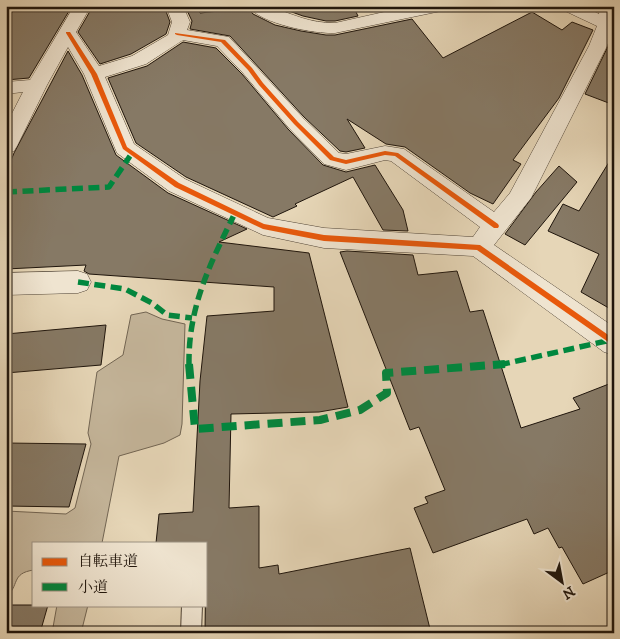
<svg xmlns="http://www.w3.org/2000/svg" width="620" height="639" font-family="'IM FELL DW Pica','Noto Serif JP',serif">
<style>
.green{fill:#c4b59a;stroke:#726553}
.building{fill:#867965;stroke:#1f150c}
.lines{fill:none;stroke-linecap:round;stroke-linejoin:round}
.service-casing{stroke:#514537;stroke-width:2}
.minor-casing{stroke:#514537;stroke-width:1}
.service{fill:#efe4d0;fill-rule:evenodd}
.minor{fill:#efe4d0;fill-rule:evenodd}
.quiet-far2{stroke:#00873e;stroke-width:4.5;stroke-dasharray:9 4.5;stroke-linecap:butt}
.quiet-far1{stroke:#00873e;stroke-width:5.5;stroke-dasharray:11 5.5;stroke-linecap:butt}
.quiet{stroke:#00873e;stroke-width:8;stroke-dasharray:15 8;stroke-linecap:butt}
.cycleway-casing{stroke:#efe4d0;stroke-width:3}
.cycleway{fill:#e8590c;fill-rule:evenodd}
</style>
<rect width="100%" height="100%" fill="#e6d6b7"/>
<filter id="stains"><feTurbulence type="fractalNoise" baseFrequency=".004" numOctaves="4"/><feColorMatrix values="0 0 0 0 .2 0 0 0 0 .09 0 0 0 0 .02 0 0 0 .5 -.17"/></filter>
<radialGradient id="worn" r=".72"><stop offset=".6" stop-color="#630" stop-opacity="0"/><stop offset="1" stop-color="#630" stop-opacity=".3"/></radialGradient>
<g class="green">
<path d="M 146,312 L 162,319 L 185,324 L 182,424 L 180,435 L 164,443 L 119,456 L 102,543 L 34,543 L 34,570 C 10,573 20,587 6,596 L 6,511 L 66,514 L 75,508 L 91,444 L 88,433 L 97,372 L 123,355 L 131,315 Z"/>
<path d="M 57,605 L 88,605 L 81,633 L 52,633 Z"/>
</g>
<g class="building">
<path d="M 6,6 L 72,6 L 29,78 L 6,80 Z"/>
<path d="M 93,6 L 164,6 L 170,22 L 166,34 L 131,54 L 100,64 L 78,32 Z"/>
<path d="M 185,6 L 197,6 L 200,13 L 248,8 L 253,14 L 275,25 L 301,31 L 326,35 L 335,35 L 412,19 L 443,58 L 532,12 L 562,30 L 572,22 L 593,30 L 559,98 L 513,160 L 521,164 L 493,204 L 470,193 L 405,147 L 386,144 L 347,119 L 365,148 L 346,152 L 340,151 L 304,117 L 230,36 L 190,29 L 192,21 Z"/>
<path d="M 275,6 L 353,6 L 358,16 L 335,21 L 326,21 L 303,16 Z"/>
<path d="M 612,38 L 614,39 L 614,105 L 585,94 Z"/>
<path d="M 183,42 L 216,48 L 242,74 L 288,129 L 323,165 L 346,172 L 375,165 L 403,210 L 408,231 L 383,230 L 353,177 L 295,204 L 297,206 L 273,217 L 186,177 L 136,143 L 108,78 L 147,66 Z"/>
<path d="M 68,51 L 82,75 L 116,155 L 168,193 L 247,229 L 219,242 L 309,253 L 348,407 L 319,412 L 231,414 L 229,508 L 259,506 L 259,568 L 278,565 L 279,574 L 410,548 L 431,633 L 205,633 L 206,543 L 156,543 L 159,514 L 193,512 L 200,381 L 207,316 L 274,311 L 274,287 L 89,274 L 84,271 L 86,265 L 6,269 L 6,173 L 14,153 Z"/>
<path d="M 614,154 L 614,311 L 581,292 L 599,254 L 548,231 L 563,204 L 579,211 Z"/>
<path d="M 559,166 L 577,182 L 525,245 L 505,234 L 536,192 Z"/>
<path d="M 347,251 L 413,255 L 418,275 L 457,271 L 470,312 L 483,310 L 521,428 L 580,409 L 573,398 L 614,382 L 614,570 L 583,584 L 562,547 L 559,548 L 548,528 L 534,534 L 527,519 L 433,553 L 414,508 L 428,503 L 425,497 L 445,490 L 419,427 L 410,430 L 340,252 Z"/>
<path d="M 106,325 L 101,365 L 6,373 L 6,334 Z"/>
<path d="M 6,443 L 86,444 L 69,507 L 6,506 Z"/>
<path d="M 11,605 L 48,605 L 40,633 L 6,633 L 6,622 Z"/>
</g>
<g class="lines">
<defs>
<path id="service" d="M 182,605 L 202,605 L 201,633 L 181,633 Z"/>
<g id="minor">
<path d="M 74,6 L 91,6 L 76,32 L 99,66 L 132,56 L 168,35 L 172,22 L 166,6 L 183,6 L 190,22 L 187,30 L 229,37 L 303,118 L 339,153 L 346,154 L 385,146 L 404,149 L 494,212 L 510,193 L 589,46 L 597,26 L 563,10 L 561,6 L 583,6 L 599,14 L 600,6 L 614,6 L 614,27 L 607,46 L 531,198 L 494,245 L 614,327 L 614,355 L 604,352 L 473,256 L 324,248 L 263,235 L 169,191 L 117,153 L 84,74 L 68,47 L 47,85 L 17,146 L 14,151 L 6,153 L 6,125 L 23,92 L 6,94 L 6,82 L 30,80 ZM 183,40 L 217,46 L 243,73 L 289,128 L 324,164 L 346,170 L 385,160 L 391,161 L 480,227 L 473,237 L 324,228 L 268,218 L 185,179 L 134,144 L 105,77 L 146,64 Z"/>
<path d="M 248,6 C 255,6 264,5 271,7 C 295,15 309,23 335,23 L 411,6 L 449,6 L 447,10 L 441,11 L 335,33 C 315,34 260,24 248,6 Z"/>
<path d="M 78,271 L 87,274 L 91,282 L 87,290 L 78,293 L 6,295 L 6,273 Z"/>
</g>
</defs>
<use href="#service" class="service-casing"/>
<use href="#minor" class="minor-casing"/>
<use href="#service" class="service"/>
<use href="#minor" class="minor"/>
<path class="quiet-far2" d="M 129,157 L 132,153"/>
<g class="quiet-far1">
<path d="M 6,192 L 109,187 L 130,156"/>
<path d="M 78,282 L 125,289 L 152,303 L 167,315 L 192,318"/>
<path d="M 189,365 C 188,307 210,264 235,213"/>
<path d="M 499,365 L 611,340"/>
</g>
<path class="quiet" d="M 189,364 L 195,429 L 320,420 L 360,410 L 387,393 L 386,373 L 505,364"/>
<defs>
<g id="cycleway">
<path d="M 66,32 L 70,32 L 97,74 L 127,147 L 179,183 L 264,224 L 324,235 L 480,245 L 614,339 L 614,346 L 477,250 L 324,241 L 263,229 L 175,187 L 123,149 L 91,74 L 66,33 Z"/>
<path d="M 175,33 L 225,40 L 252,68 L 263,83 L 298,122 L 334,157 L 346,160 L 385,151 L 398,153 L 498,224 L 499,226 L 498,228 L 494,228 L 395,156 L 385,155 L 346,164 L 330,160 L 294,124 L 259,85 L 248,70 L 221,42 L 177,35 L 175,34 Z"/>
</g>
</defs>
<use href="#cycleway" class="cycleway-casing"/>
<use href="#cycleway" class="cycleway"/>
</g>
<rect width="620" height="639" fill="none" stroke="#e6d6b7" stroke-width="25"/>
<rect x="8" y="8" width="605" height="624" fill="none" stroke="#1f150c" stroke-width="2.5"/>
<rect x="12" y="12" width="595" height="614" fill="none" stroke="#1f150c"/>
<rect x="32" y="542" width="175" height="65" fill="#efe4d0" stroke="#9c9182"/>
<rect x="42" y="558" width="25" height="8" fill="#e8590c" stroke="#9c9182"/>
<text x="78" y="566" font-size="15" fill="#1f150c">自転車道</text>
<rect x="42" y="583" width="25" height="8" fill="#00873e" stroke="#9c9182"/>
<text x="78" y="592" font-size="15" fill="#1f150c">小道</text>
<g transform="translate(562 582) rotate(148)" stroke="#efe4d0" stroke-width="4" paint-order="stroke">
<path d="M0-4L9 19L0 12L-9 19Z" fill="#1f150c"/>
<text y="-8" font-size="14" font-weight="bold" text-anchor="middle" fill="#1f150c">N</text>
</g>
<rect width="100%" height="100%" filter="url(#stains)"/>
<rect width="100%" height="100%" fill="url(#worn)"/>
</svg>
